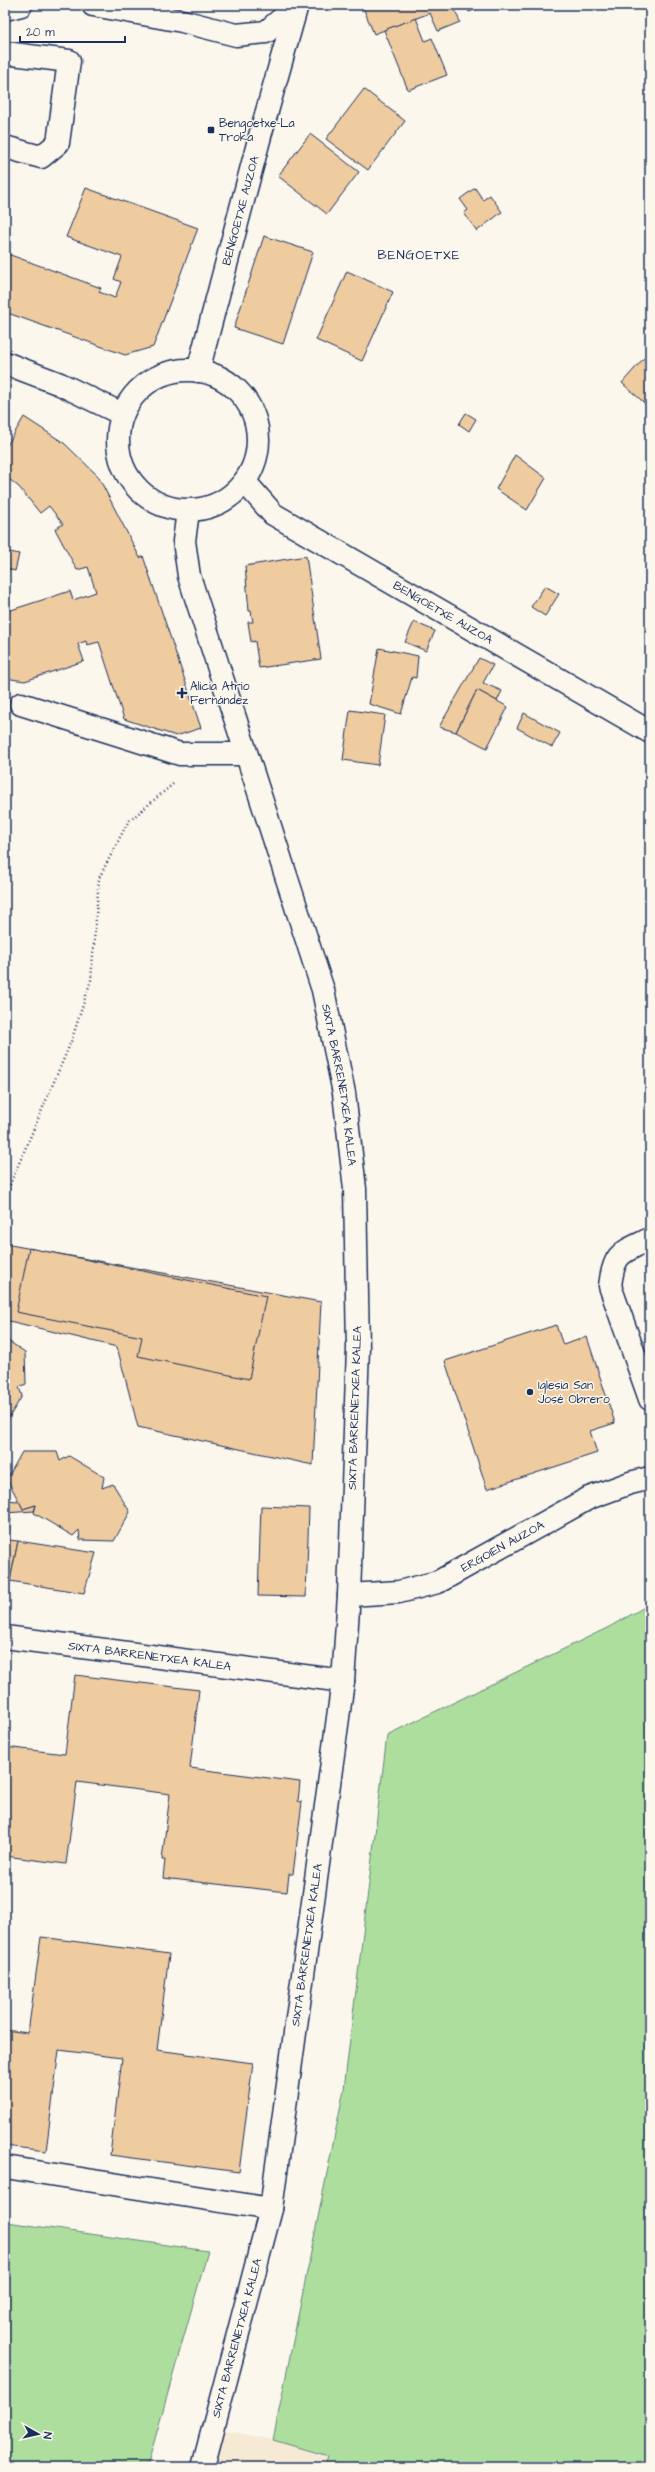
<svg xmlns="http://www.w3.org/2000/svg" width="655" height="2472" font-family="'Architects Daughter',sans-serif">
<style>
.built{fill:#f7ead5}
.green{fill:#aede9e;stroke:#64867e}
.building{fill:#efcca0;stroke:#1b2f5e}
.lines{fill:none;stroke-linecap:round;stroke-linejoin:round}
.minor-casing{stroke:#1b2f5e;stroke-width:25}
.path{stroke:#1b2f5e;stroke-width:2.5;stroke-dasharray:1 3;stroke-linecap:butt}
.minor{stroke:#fbf7ec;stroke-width:22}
.poi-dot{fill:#1b2f5e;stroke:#fbf7ec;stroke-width:1.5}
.labels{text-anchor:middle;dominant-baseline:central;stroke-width:3;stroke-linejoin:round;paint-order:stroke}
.poi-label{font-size:12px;fill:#1b2f5e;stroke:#fbf7ec;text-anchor:start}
.street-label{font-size:12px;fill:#1b2f5e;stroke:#fbf7ec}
.neighbourhood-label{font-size:13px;letter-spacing:1px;fill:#1b2f5e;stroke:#fbf7ec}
</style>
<rect width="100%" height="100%" fill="#fbf7ec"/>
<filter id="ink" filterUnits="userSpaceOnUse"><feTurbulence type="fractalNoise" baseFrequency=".025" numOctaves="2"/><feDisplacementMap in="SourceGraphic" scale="8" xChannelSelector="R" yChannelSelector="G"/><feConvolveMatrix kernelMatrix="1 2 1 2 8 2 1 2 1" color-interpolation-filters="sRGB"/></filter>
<g filter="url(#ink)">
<path class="built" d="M 213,2428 L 273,2440 L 358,2467 L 203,2467 Z"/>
<g class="green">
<path d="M 650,1604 L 650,2467 L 324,2467 L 327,2456 L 273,2440 L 344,2089 L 387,1735 L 609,1627 Z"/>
<path d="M 7,2222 L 208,2251 L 147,2467 L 5,2467 L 5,2247 Z"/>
</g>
<g class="building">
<path d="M 362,5 L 453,5 L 460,22 L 438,31 L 430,13 L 374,34 Z"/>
<path d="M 466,5 L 486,5 L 486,6 L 469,12 Z"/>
<path d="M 416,18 L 425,41 L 432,38 L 447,75 L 408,90 L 384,30 Z"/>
<path d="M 364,89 L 405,121 L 368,170 L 326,139 Z"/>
<path d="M 310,134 L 359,172 L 327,214 L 278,176 Z"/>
<path d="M 86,188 L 198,228 L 153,347 L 125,355 L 5,312 L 5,253 L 101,288 L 99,292 L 115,298 L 121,282 L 114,279 L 122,257 L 66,237 Z"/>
<path d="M 475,188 L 483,200 L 490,195 L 502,212 L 477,231 L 464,213 L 468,210 L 460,199 Z"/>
<path d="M 264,236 L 313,252 L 283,344 L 234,328 Z"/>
<path d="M 347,271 L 393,292 L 362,361 L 316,340 Z"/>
<path d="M 644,358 L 650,364 L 650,408 L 622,383 Z"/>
<path d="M 466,413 L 476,419 L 469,431 L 459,424 Z"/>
<path d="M 24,417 L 64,443 L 98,476 L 140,558 L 143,556 L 201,728 L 176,736 L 124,719 L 99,642 L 87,645 L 86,641 L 78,644 L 84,661 L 25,681 L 5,678 L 5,612 L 70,591 L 73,600 L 96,592 L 88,567 L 77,570 L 55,529 L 63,524 L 49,506 L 40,513 L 19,487 L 5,476 L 5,449 Z"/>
<path d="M 515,455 L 546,478 L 527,510 L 496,489 Z"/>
<path d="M 650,469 L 650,479 L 645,477 Z"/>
<path d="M 5,551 L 19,554 L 15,571 L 5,568 Z"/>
<path d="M 306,556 L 321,659 L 259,668 L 255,641 L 251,642 L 248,622 L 253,622 L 251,611 L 249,611 L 245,566 Z"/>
<path d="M 545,586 L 559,594 L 545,616 L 531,607 Z"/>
<path d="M 414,622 L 435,631 L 426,651 L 405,642 Z"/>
<path d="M 379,648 L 418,656 L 416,678 L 412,677 L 401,714 L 369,704 Z"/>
<path d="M 479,658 L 493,665 L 483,683 L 502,691 L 497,701 L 477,690 L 456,732 L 439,727 Z"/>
<path d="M 477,690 L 508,707 L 487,748 L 456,732 Z"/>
<path d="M 350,710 L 385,715 L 378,765 L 343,760 Z"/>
<path d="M 524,713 L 560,733 L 552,747 L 517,728 Z"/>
<path d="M 5,1244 L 321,1302 L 313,1465 L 138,1427 L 117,1347 L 5,1320 Z"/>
<path d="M 29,1248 L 266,1296 L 249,1379 L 138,1356 L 142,1337 L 16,1312 Z"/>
<path d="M 556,1325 L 563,1345 L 587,1337 L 615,1423 L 590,1431 L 597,1453 L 487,1489 L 445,1361 Z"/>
<path d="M 5,1339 L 25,1352 L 26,1384 L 19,1387 L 22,1396 L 5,1424 Z"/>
<path d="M 22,1452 L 57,1452 L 60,1461 L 69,1456 L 104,1477 L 102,1488 L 113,1484 L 130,1512 L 114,1541 L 80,1540 L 79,1530 L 73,1536 L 34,1513 L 36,1505 L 23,1509 L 7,1479 Z"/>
<path d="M 5,1500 L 19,1501 L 23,1509 L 36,1505 L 34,1511 L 5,1513 Z"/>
<path d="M 261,1506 L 309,1508 L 306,1597 L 258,1596 Z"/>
<path d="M 5,1518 L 11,1519 L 8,1540 L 18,1541 L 8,1591 L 5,1591 Z"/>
<path d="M 18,1541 L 96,1553 L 84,1593 L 10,1581 Z"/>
<path d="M 75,1675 L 199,1690 L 190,1768 L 300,1782 L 298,1801 L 302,1802 L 293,1874 L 289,1874 L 287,1892 L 163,1878 L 165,1860 L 162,1860 L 170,1794 L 77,1782 L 66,1864 L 5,1856 L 5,1747 L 65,1754 Z"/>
<path d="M 41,1937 L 169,1954 L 157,2050 L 253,2063 L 239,2172 L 110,2155 L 122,2058 L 59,2050 L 46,2151 L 5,2146 L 5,2030 L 28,2033 Z"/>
</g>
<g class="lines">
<defs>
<g id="minor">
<path d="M 93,5 L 182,21 L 236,35 L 266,32 L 285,16 L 292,5"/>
<path d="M 5,9 L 21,5"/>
<path d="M 5,53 L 69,61 L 58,143 L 41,157 L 5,147"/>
<path d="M 5,363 L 60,384 L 122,414"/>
<circle cx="188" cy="440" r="70"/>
<path id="s1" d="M 198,371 L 260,136 L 297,5"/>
<path id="s2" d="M 245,482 L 273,514 L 650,732"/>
<path id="s3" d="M 188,511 L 184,541 L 189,576 L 323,990 L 344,1093 L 355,1189 L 358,1348 L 349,1595 L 343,1681 L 271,2209 L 203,2467"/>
<path d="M 21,704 L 180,754 L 246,754"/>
<path d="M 650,1239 C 621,1253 614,1252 610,1286 L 650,1399"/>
<path id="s4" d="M 349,1595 L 399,1592 L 438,1582 L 589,1498 L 630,1483 L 650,1478"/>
<path id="s5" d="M 5,1637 L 343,1681"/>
<path d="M 5,2167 L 271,2209"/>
</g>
</defs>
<use href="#minor" class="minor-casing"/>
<path class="path" d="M 5,1196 L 71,1042 L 91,980 L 99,878 L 128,822 L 173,784"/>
<use href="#minor" class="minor"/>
</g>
</g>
<g class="poi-dot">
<rect x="207" y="126" width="8" height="8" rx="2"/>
<path d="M180 687h4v4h4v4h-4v4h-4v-4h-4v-4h4z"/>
<circle cx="530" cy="1392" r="4"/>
</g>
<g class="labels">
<g class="poi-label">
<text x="219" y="123">Bengoetxe-La<tspan x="219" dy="14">Troka</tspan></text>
<text x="190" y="686">Alicia Atrio<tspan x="190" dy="14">Fernández</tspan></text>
<text x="538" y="1385">Iglesia San<tspan x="538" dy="14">José Obrero</tspan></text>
</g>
<g class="street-label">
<text stroke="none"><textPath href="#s1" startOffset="166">BENGOETXE AUZOA</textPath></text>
<text stroke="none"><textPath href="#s2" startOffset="239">BENGOETXE AUZOA</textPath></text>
<text stroke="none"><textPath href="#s3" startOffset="597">SIXTA BARRENETXEA KALEA</textPath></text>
<text transform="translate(355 1408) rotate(-88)">SIXTA BARRENETXEA KALEA</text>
<text stroke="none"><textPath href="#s4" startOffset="164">ERGOIEN AUZOA</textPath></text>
<text stroke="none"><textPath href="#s5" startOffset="146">SIXTA BARRENETXEA KALEA</textPath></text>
<text transform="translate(307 1945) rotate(-82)">SIXTA BARRENETXEA KALEA</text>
<text transform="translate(237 2338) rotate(-75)">SIXTA BARRENETXEA KALEA</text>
</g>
<g class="neighbourhood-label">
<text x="419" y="255">BENGOETXE</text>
</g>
</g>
<rect width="655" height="2472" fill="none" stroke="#fbf7ec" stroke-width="20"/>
<rect x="10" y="10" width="635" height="2452" fill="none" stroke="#1b2f5e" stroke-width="1.5" filter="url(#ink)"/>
<g transform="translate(38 2434) rotate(98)" stroke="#fbf7ec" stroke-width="3" paint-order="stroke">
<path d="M0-3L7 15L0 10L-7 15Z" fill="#1b2f5e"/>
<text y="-6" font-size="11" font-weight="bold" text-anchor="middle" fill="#1b2f5e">N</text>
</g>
<path d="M20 36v6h105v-6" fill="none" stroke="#1b2f5e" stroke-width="2"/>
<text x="26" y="36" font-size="12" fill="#1b2f5e" stroke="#fbf7ec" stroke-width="3" paint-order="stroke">20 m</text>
</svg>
